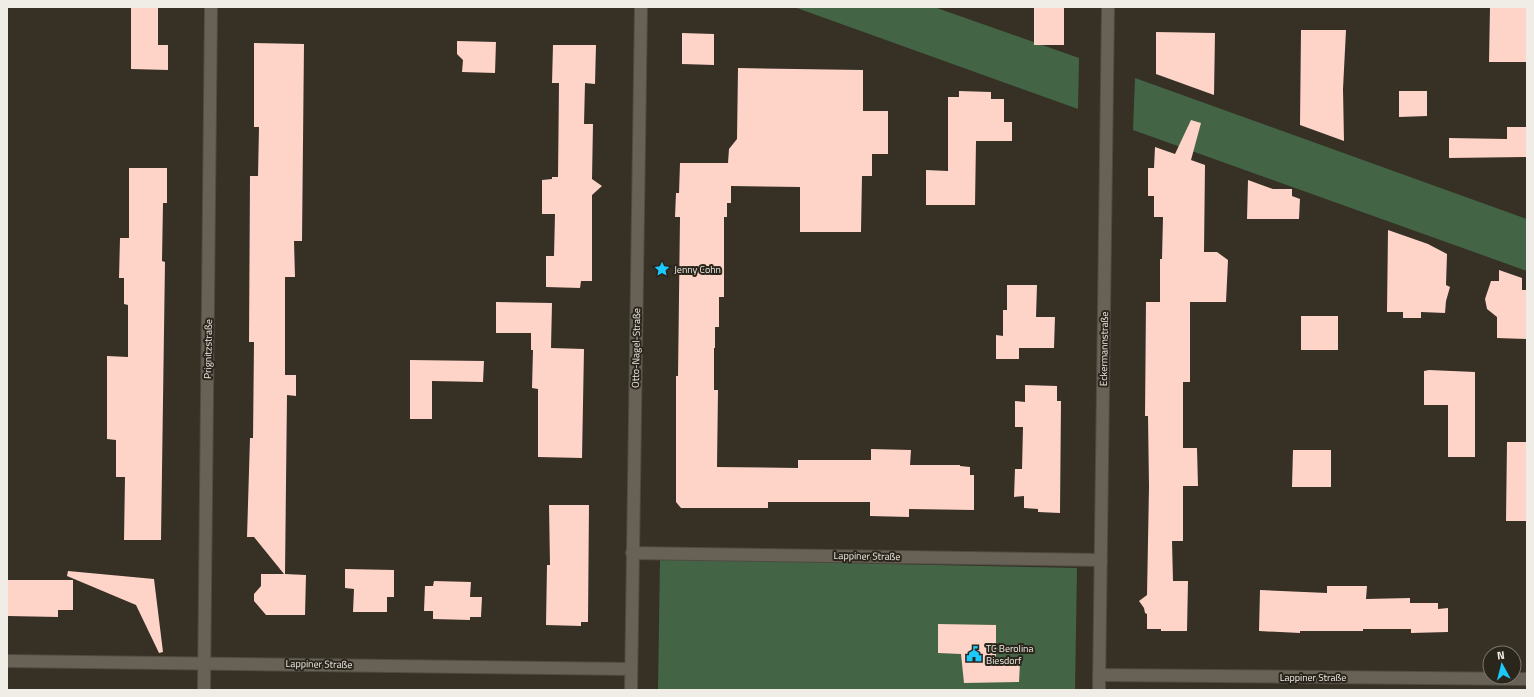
<svg xmlns="http://www.w3.org/2000/svg" width="1534" height="697" font-family="'Titillium Web',sans-serif">
<style>
.green{fill:#436545}
.building{fill:#fed3c8}
.lines{fill:none;stroke-linecap:round;stroke-linejoin:round}
.minor-casing{stroke:#504b42;stroke-width:14}
.minor{stroke:#686256;stroke-width:12}
.labels{text-anchor:middle;dominant-baseline:central;stroke-width:4;stroke-linejoin:round;paint-order:stroke}
.poi-label{font-size:10px;fill:#f0ece6;stroke:#2b261c;text-anchor:start}
.street-label{font-size:10px;fill:#f0ece6;stroke:#2b261c}
</style>
<rect width="100%" height="100%" fill="#363025"/>
<g class="green">
<path d="M 794,7 L 934,7 L 1079,58 L 1078,109 Z"/>
<path d="M 1135,78 L 1527,219 L 1527,271 L 1133,130 Z"/>
<path d="M 660,559 L 1077,568 L 1075,690 L 658,690 Z"/>
</g>
<g class="building">
<path d="M 131,7 L 158,7 L 158,45 L 168,45 L 168,70 L 131,69 Z"/>
<rect x="1034" y="7" width="30" height="38"/>
<path d="M 1490,7 L 1527,7 L 1527,62 L 1489,62 Z"/>
<path d="M 1301,30 L 1346,30 L 1343,89 L 1344,141 L 1300,125 Z"/>
<path d="M 1156,32 L 1215,33 L 1214,95 L 1156,74 Z"/>
<path d="M 682,33 L 714,34 L 714,65 L 682,64 Z"/>
<path d="M 457,41 L 496,42 L 495,73 L 462,72 L 463,60 L 457,54 Z"/>
<path d="M 254,43 L 304,44 L 302,241 L 294,241 L 295,277 L 285,277 L 285,375 L 296,375 L 296,396 L 287,395 L 285,574 L 306,575 L 305,615 L 266,615 L 254,601 L 254,594 L 261,586 L 261,574 L 284,574 L 254,537 L 247,537 L 250,438 L 253,438 L 254,342 L 249,342 L 250,176 L 258,176 L 259,127 L 254,127 Z"/>
<path d="M 553,45 L 596,45 L 595,84 L 585,83 L 584,124 L 593,124 L 592,179 L 602,186 L 592,195 L 592,281 L 581,281 L 580,288 L 546,287 L 546,256 L 554,256 L 555,214 L 542,214 L 542,180 L 552,179 L 552,177 L 558,177 L 559,83 L 552,83 Z"/>
<path d="M 738,68 L 863,70 L 863,111 L 888,111 L 888,154 L 872,154 L 872,176 L 862,176 L 861,232 L 800,232 L 800,187 L 731,186 L 731,203 L 727,203 L 727,217 L 724,217 L 724,297 L 719,297 L 719,327 L 715,327 L 715,348 L 714,348 L 714,390 L 718,390 L 717,467 L 798,468 L 798,460 L 871,460 L 871,449 L 911,450 L 910,465 L 960,465 L 960,466 L 970,467 L 970,475 L 974,475 L 974,510 L 909,509 L 909,517 L 870,516 L 870,502 L 768,502 L 768,508 L 681,508 L 676,502 L 676,376 L 678,376 L 680,217 L 675,217 L 676,193 L 679,193 L 680,163 L 728,163 L 729,149 L 737,139 Z"/>
<path d="M 959,91 L 991,92 L 991,99 L 1004,99 L 1004,122 L 1012,122 L 1012,141 L 976,141 L 975,205 L 926,205 L 926,170 L 948,171 L 948,97 L 959,97 Z"/>
<path d="M 1399,91 L 1427,91 L 1427,116 L 1399,117 Z"/>
<path d="M 1191,120 L 1201,123 L 1191,160 L 1205,165 L 1204,252 L 1217,252 L 1228,260 L 1226,302 L 1190,302 L 1190,382 L 1183,382 L 1183,448 L 1197,448 L 1198,486 L 1183,486 L 1183,541 L 1172,541 L 1173,581 L 1188,581 L 1187,631 L 1161,631 L 1161,629 L 1147,629 L 1147,614 L 1145,613 L 1144,608 L 1139,601 L 1147,595 L 1149,487 L 1148,416 L 1145,416 L 1146,302 L 1160,302 L 1160,259 L 1162,259 L 1163,217 L 1154,217 L 1154,196 L 1148,196 L 1148,168 L 1154,168 L 1155,147 L 1175,154 Z"/>
<path d="M 1507,127 L 1527,127 L 1527,157 L 1449,158 L 1449,138 L 1507,139 Z"/>
<path d="M 129,168 L 167,168 L 167,203 L 163,203 L 162,261 L 165,262 L 161,540 L 124,540 L 125,477 L 116,477 L 116,440 L 107,439 L 107,356 L 128,357 L 128,305 L 124,304 L 124,278 L 119,278 L 120,238 L 129,238 Z"/>
<path d="M 1248,180 L 1273,189 L 1292,189 L 1292,196 L 1300,199 L 1299,219 L 1247,219 Z"/>
<path d="M 1388,230 L 1428,244 L 1447,254 L 1446,285 L 1450,287 L 1446,301 L 1445,313 L 1421,312 L 1421,318 L 1403,318 L 1403,312 L 1387,312 Z"/>
<path d="M 1499,270 L 1522,278 L 1522,290 L 1527,290 L 1527,339 L 1497,338 L 1497,317 L 1487,309 L 1485,299 L 1491,281 L 1499,281 Z"/>
<path d="M 1007,285 L 1037,285 L 1036,317 L 1055,317 L 1054,348 L 1019,348 L 1019,359 L 996,359 L 996,335 L 1003,336 L 1003,310 L 1007,310 Z"/>
<path d="M 496,302 L 552,303 L 551,348 L 584,349 L 582,458 L 538,457 L 538,389 L 532,388 L 533,350 L 531,350 L 531,333 L 496,333 Z"/>
<rect x="1301" y="316" width="37" height="34"/>
<path d="M 410,360 L 484,361 L 483,382 L 432,381 L 432,419 L 410,419 Z"/>
<path d="M 1429,370 L 1475,372 L 1475,457 L 1448,457 L 1448,405 L 1424,405 L 1424,371 Z"/>
<path d="M 1025,385 L 1057,386 L 1057,401 L 1061,401 L 1060,513 L 1038,512 L 1038,509 L 1024,508 L 1024,496 L 1014,497 L 1015,469 L 1022,469 L 1023,427 L 1015,427 L 1015,401 L 1025,402 Z"/>
<path d="M 1507,442 L 1527,442 L 1527,521 L 1506,521 Z"/>
<path d="M 1293,450 L 1331,450 L 1331,487 L 1292,487 Z"/>
<path d="M 549,505 L 589,505 L 588,622 L 581,622 L 581,626 L 546,625 L 547,565 L 550,565 Z"/>
<path d="M 345,569 L 394,570 L 394,597 L 387,597 L 387,612 L 353,612 L 354,589 L 345,588 Z"/>
<path d="M 68,571 L 154,579 L 163,652 L 159,653 L 136,605 L 67,576 Z"/>
<path d="M 8,580 L 73,580 L 73,610 L 58,610 L 58,617 L 8,616 Z"/>
<path d="M 434,581 L 471,582 L 470,597 L 482,597 L 481,617 L 470,617 L 470,620 L 433,619 L 433,611 L 424,611 L 425,586 L 433,586 Z"/>
<path d="M 1327,586 L 1367,586 L 1366,599 L 1410,598 L 1410,603 L 1438,603 L 1438,609 L 1448,608 L 1448,632 L 1411,633 L 1411,629 L 1363,629 L 1363,631 L 1300,631 L 1300,633 L 1259,631 L 1260,590 L 1327,593 Z"/>
<path d="M 938,624 L 996,625 L 996,662 L 1020,663 L 1019,682 L 964,683 L 961,654 L 938,653 Z"/>
</g>
<g class="lines">
<defs>
<g id="minor">
<path d="M 632,553 L 1101,560"/>
<path d="M 7,661 L 631,669"/>
<path d="M 1099,675 L 1527,679"/>
<path d="M 204,690 L 211,7"/>
<path d="M 631,690 L 641,7"/>
<path d="M 1099,690 L 1108,7"/>
</g>
</defs>
<use href="#minor" class="minor-casing"/>
<use href="#minor" class="minor"/>
</g>
<defs>
<symbol id="sight-bare" viewBox="-9 -9 18 18"><path d="M0-6L1.8-2.2L6-1.7L2.9 1.2L3.7 5.4L0 3.3L-3.7 5.4L-2.9 1.2L-6-1.7L-1.8-2.2Z" fill="#1cc9fc" stroke="#2b261c" stroke-width="2.5" paint-order="stroke"/></symbol>
<symbol id="civic-bare" viewBox="-9 -9 18 18"><path d="M-.6-6.5H3V-4.5H.6V-3L4-1V1h2V6H-6V1h2V-1L-.6-3ZM-1.2 2.5V6h2.4V2.5Z" fill="#1cc9fc" stroke="#2b261c" stroke-width="2.5" paint-order="stroke"/></symbol>
</defs>
<g fill-rule="evenodd">
<use href="#sight-bare" x="651" y="258" width="22" height="22"/>
<use href="#civic-bare" x="963" y="643" width="22" height="22"/>
</g>
<g class="labels">
<g class="poi-label">
<text x="674" y="269">Jenny Cohn</text>
<text x="986" y="648">TC Berolina<tspan x="986" dy="12">Biesdorf</tspan></text>
</g>
<g class="street-label">
<text transform="translate(636 348) rotate(-89)">Otto-Nagel-Straße</text>
<text transform="translate(208 349) rotate(-89)">Prignitzstraße</text>
<text transform="translate(1104 349) rotate(-89)">Eckermannstraße</text>
<text transform="translate(867 556) rotate(1)">Lappiner Straße</text>
<text transform="translate(319 664) rotate(1)">Lappiner Straße</text>
<text x="1313" y="677">Lappiner Straße</text>
</g>
</g>
<rect width="1534" height="697" fill="none" stroke="#f0ece6" stroke-width="16"/>
<g transform="translate(1502 665) rotate(353)"><circle r="19" fill="#2b261c" stroke="#7a756d"/>
<path d="M0-3L7 15L0 10L-7 15Z" fill="#1cc9fc"/>
<text y="-6" font-size="11" font-weight="bold" text-anchor="middle" fill="#f0ece6">N</text>
</g>
</svg>
